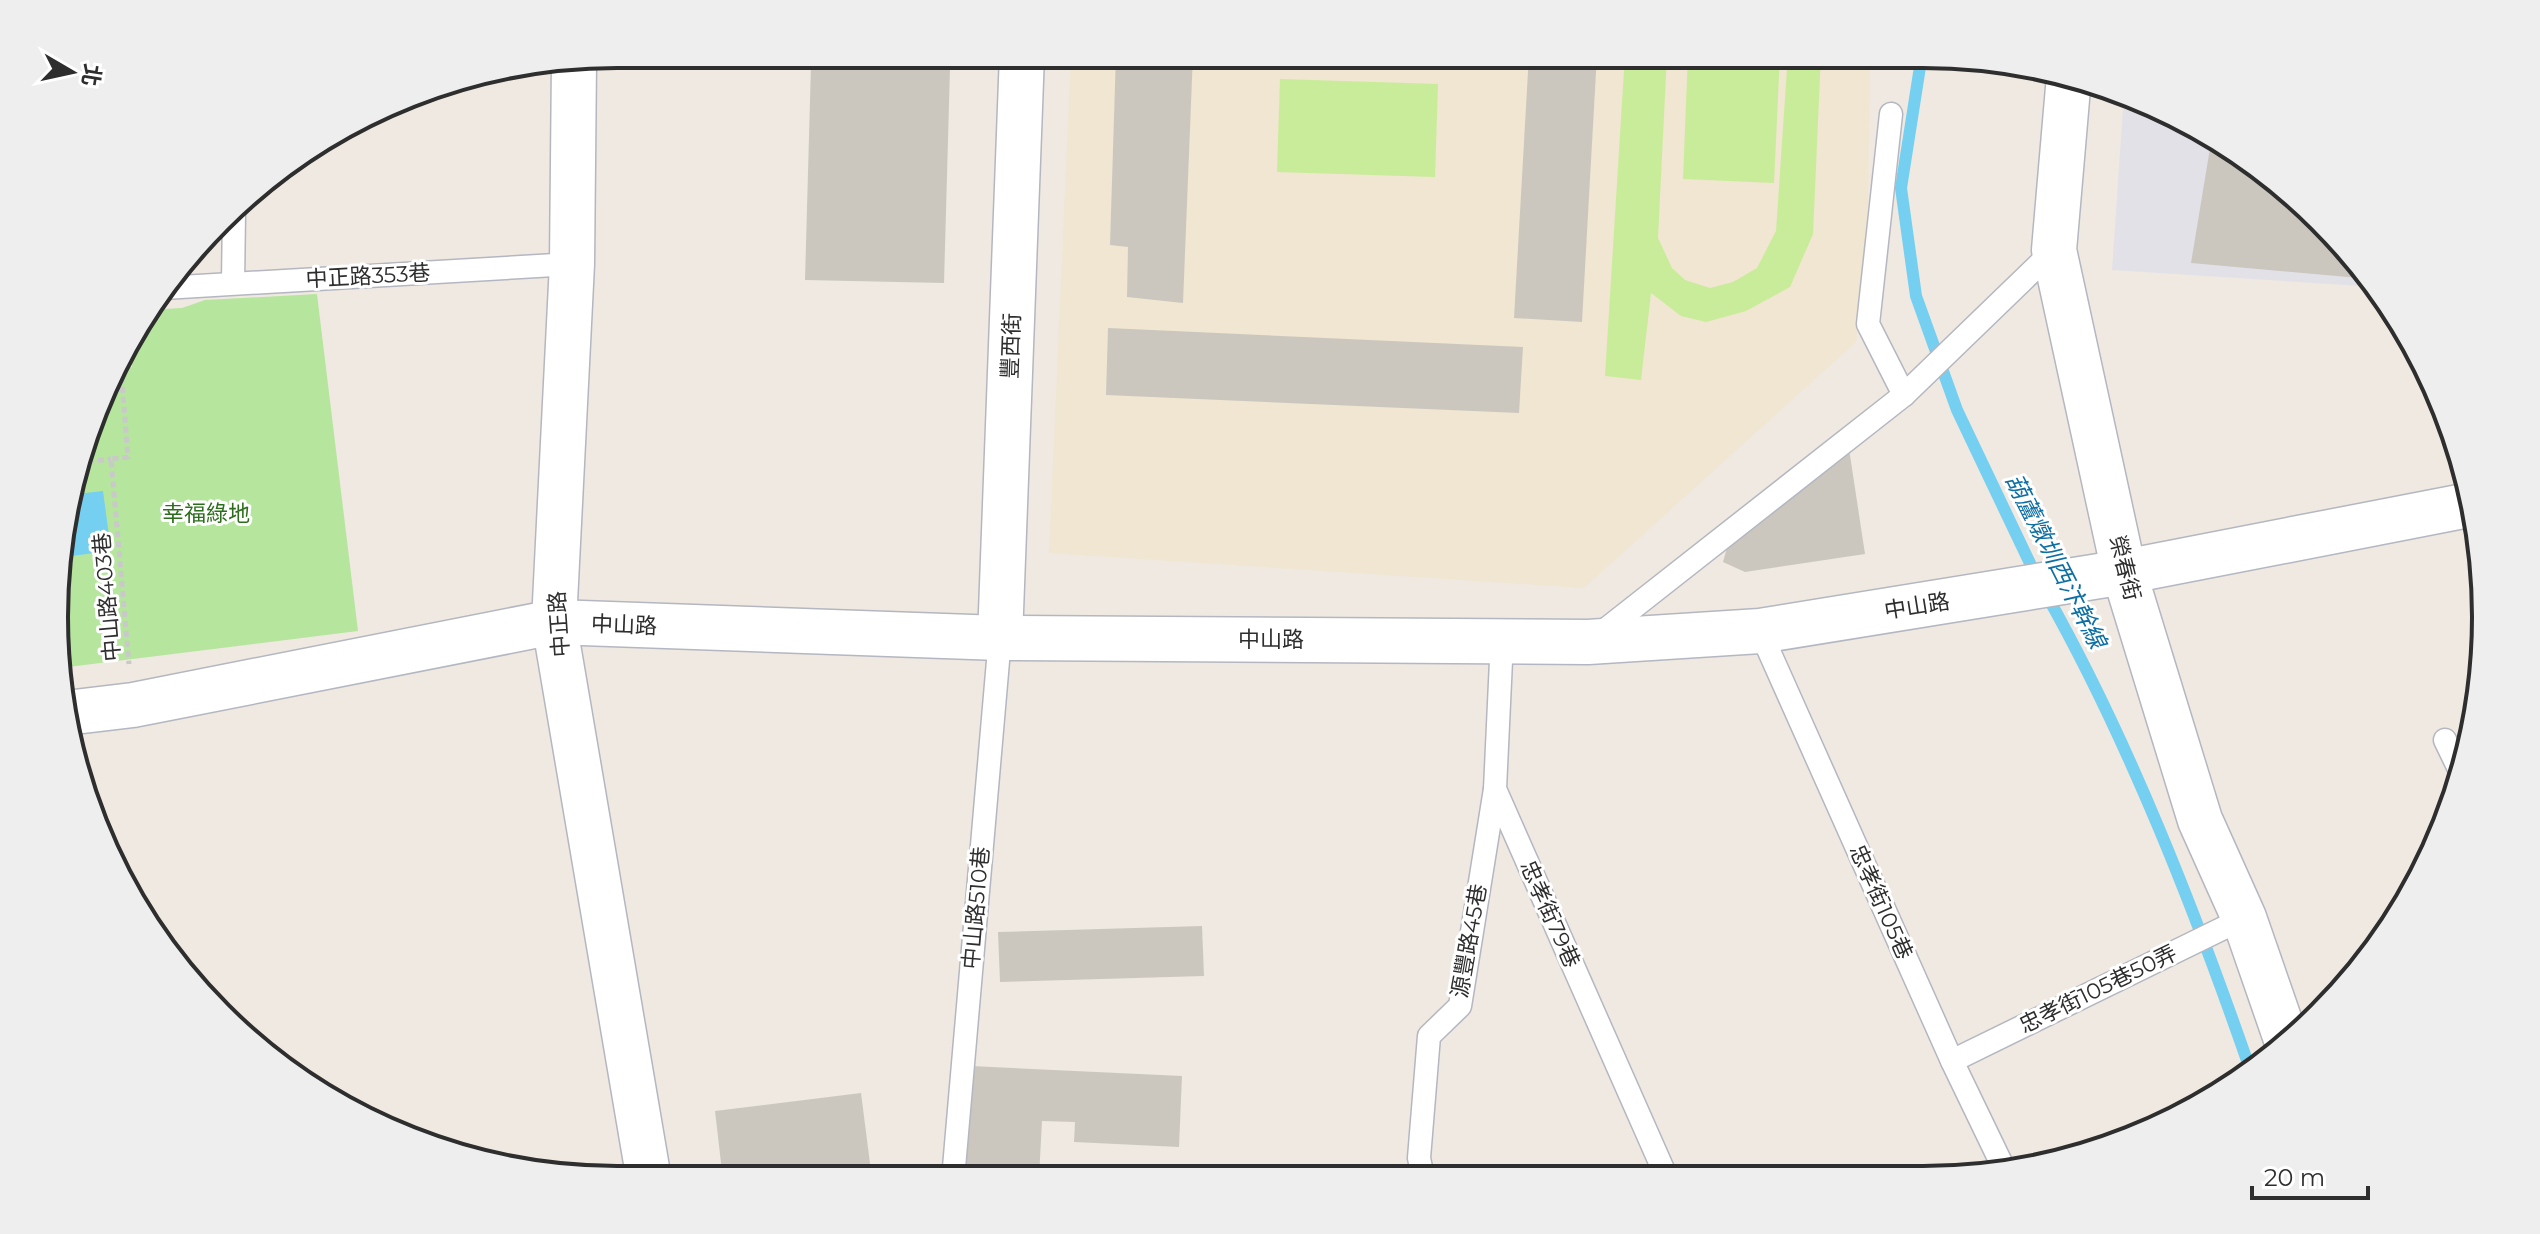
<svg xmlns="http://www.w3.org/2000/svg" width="2540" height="1234" font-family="Montserrat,'Noto Sans TC',sans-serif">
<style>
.industrial{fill:#e3e1e8}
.education{fill:#f0e6d1}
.green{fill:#b6e59e}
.pitch{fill:#c9ec9a}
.water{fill:#75cff0}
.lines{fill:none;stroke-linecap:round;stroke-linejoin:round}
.stream{stroke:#75cff0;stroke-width:12}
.building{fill:#cbc7bf}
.lane-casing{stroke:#b4b7c1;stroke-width:25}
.street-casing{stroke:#b4b7c1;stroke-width:47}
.secondary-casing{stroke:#b4b7c1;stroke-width:47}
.path{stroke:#c9c9c9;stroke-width:5;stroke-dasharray:6 4;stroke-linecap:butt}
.lane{stroke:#fff;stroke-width:22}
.street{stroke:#fff;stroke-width:44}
.secondary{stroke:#fff;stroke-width:44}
.labels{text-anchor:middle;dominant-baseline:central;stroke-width:6;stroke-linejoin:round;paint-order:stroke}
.street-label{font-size:22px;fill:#2e2e2e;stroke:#fff}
.park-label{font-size:22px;fill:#2c6e1b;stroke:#fff}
.water-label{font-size:24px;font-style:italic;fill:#0d6fa3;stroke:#fff}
.rim{fill:none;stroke:#2e2e2e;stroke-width:4}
</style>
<rect width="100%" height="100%" fill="#efe9e1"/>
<path class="industrial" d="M 2124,93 L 2236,149 L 2321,219 L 2377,287 L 2112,270 Z"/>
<path class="education" d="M 1071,54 L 1870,54 L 1868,210 L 1856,342 L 1584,588 L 1049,553 Z"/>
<path class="green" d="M 317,294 L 358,631 L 60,668 L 65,507 L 97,401 L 114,369 L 132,367 L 131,338 L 146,310 L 182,308 L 205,300 Z"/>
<g class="pitch">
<path d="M 1625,54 L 1667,54 L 1658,238 L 1672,268 L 1685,280 L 1710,288 L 1733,282 L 1757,268 L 1776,231 L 1788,54 L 1821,54 L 1813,234 L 1790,287 L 1746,311 L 1706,322 L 1681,316 L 1651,293 L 1641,380 L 1605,376 Z"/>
<path d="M 1688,54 L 1780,54 L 1774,183 L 1683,179 Z"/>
<path d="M 1280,79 L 1438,84 L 1435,177 L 1277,172 Z"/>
</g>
<path class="water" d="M 103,491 L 111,551 L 63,557 L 68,495 Z"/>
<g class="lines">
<g class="stream">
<path d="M 1922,54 L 1901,188 L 1916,296 L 1957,410 L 2037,578"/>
<path d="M 2046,594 C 2129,741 2196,913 2251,1072"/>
</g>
</g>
<g class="building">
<path d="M 1116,54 L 1193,54 L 1183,303 L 1127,297 L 1128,247 L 1110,245 Z"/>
<path d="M 1529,54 L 1597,54 L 1582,322 L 1514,318 Z"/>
<path d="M 811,65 L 950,68 L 944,283 L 805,280 Z"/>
<path d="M 2212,136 L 2236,149 L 2321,219 L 2370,279 L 2191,263 Z"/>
<path d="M 1108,328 L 1523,347 L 1519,413 L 1106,395 Z"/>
<path d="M 1848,442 L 1865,554 L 1745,572 L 1723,562 L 1728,544 Z"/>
<path d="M 1202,926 L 1204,976 L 1000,982 L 998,932 Z"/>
<path d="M 971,1066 L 1182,1076 L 1179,1147 L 1074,1142 L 1075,1122 L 1042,1121 L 1039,1178 L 965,1179 Z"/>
<path d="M 861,1093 L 872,1179 L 723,1180 L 715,1111 Z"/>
</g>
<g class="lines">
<defs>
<g id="lane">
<path d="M 1891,114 L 1868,324 L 1904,395"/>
<path d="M 233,283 L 234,213"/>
<path d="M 164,288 L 572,264"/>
<path d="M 1760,631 L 1952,1061 L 2006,1173"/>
<path d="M 1596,637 L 1904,395 L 2054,250"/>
<path d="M 1502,639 L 1495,789 L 1666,1176"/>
<path d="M 2445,740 L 2461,773"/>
<path d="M 1952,1061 L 2244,918"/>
<path d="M 1423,1177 L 1419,1158 L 1429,1036 L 1460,1006 L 1495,789"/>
<path d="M 953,1179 L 1000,638"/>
</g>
<g id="street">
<path d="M 2069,76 L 2054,250 L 2124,572 L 2200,820 L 2244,918 L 2287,1042"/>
<path d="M 1000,638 L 1022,54"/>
</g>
<g id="secondary">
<path d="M 574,61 L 572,264 L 554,622 L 649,1180"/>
<path d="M 66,713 L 133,705 L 554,622 L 1000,638 L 1588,642 L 1760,631 L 2124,572 L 2474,504"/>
</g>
</defs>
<use href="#lane" class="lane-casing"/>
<use href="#street" class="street-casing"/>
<use href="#secondary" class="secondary-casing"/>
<g class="path">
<path d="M 120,357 L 128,457 L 111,459 L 129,664"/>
<path d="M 78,463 L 111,459"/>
</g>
<use href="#lane" class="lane"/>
<use href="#street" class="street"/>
<use href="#secondary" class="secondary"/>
</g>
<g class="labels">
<g class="street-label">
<text transform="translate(368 276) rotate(-3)">中正路353巷</text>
<text transform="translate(1011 346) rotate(-88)">豐西街</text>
<text transform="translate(2125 568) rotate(76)">榮春街</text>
<text transform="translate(107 597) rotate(-95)">中山路403巷</text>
<text transform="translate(1917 606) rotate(-9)">中山路</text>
<text transform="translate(559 624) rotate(-94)">中正路</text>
<text transform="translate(624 625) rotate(2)">中山路</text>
<text x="1271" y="639">中山路</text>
<text transform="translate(1881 902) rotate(66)">忠孝街105巷</text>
<text transform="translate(976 908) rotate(-85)">中山路510巷</text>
<text transform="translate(1550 914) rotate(66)">忠孝街79巷</text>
<text transform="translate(1469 941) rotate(-80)">源豐路45巷</text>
<text transform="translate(2098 989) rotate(-26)">忠孝街105巷50弄</text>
</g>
<g class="park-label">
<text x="206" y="513">幸福綠地</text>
</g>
<g class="water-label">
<text transform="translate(2056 561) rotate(63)">葫蘆燉圳西汴幹線</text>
</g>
</g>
<path d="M0 0H2540V1234H0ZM617 68H1923A549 549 0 0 1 2472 617V617A549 549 0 0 1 1923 1166H617A549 549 0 0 1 68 617V617A549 549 0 0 1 617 68Z" fill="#eee" fill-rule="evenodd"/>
<path class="rim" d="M617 68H1923A549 549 0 0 1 2472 617V617A549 549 0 0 1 1923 1166H617A549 549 0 0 1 68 617V617A549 549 0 0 1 617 68Z"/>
<g transform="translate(72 72) rotate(99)" stroke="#ffffff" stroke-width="6" paint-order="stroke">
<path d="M0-6L14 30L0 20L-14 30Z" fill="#2e2e2e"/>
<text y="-12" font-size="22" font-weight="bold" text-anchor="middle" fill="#2e2e2e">北</text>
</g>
<path d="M2252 1186v12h116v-12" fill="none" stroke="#2e2e2e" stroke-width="4"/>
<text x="2264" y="1186" font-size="24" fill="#2e2e2e" stroke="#ffffff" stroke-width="6" paint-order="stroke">20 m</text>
</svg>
